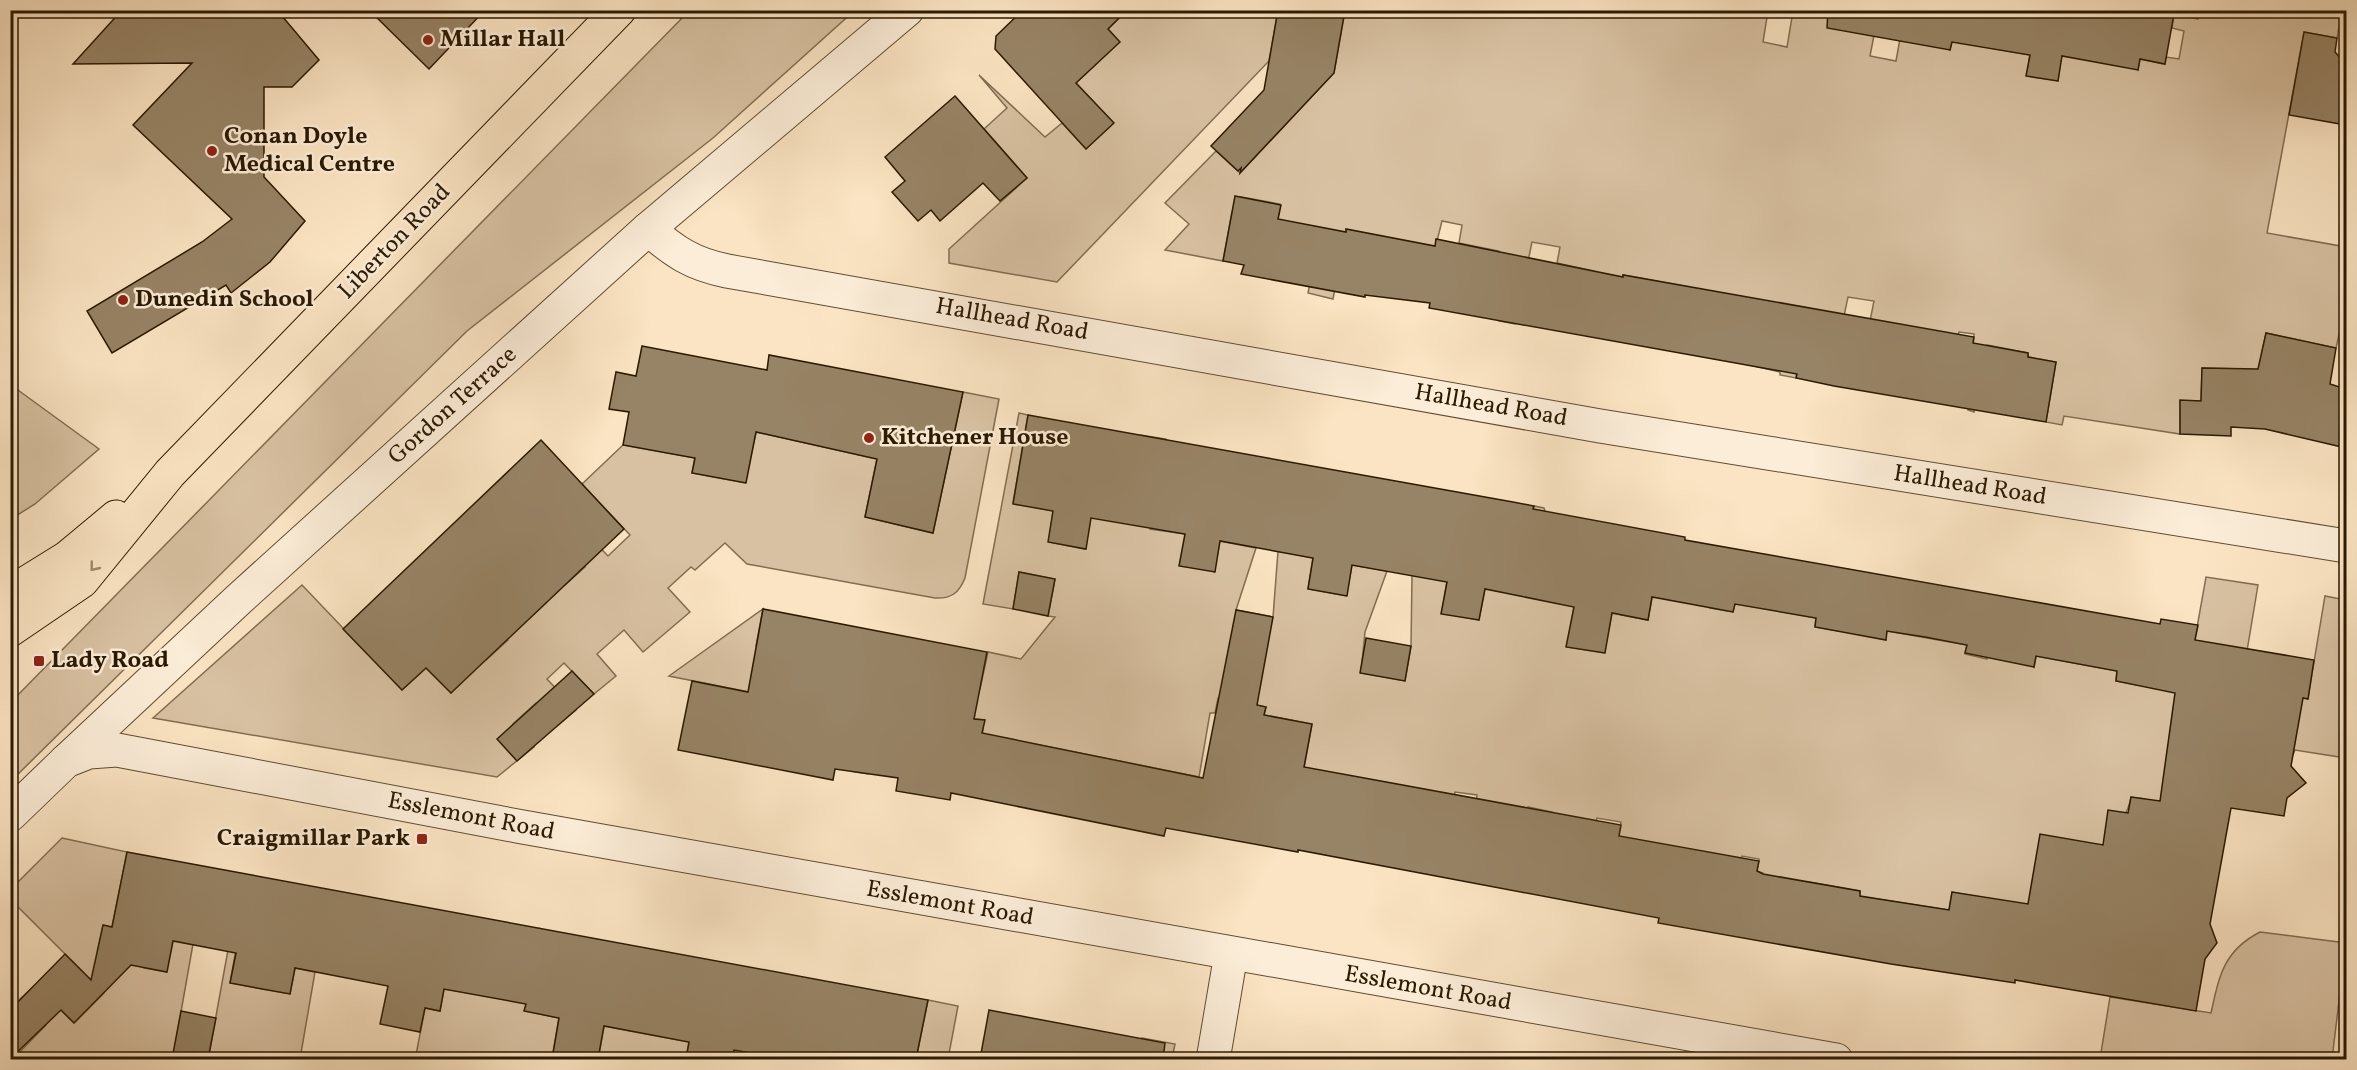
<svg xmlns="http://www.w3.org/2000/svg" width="2357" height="1070" font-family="Vollkorn,serif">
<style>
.green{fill:#d8c1a2;stroke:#826d51;stroke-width:1.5}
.building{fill:#978365;stroke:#2b1900;stroke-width:1.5}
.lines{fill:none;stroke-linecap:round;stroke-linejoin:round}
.minor-casing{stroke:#5f4c31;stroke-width:35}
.tertiary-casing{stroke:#5f4c31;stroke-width:35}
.primary-casing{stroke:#2b1900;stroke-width:35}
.minor{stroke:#fcedd8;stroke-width:33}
.tertiary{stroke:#fcedd8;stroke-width:33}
.primary{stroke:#fbe4c3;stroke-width:33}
.oneway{stroke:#9d896b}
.poi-dot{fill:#8f2418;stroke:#fcedd8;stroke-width:2}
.labels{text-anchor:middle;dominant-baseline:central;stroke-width:5;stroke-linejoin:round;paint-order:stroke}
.poi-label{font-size:24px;font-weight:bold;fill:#2b1900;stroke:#fcedd8;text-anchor:start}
.street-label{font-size:24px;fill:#2b1900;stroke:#fcedd8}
</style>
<rect width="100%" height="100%" fill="#fbe4c3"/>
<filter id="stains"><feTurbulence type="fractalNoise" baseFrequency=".00333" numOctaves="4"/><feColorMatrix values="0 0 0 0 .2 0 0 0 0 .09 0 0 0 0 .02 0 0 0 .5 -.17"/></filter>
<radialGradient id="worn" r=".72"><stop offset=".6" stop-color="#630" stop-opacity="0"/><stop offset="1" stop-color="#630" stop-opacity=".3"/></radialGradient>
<g class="green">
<path d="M 1722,10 L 1742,14 L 1743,11 L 1768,11 L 1763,42 L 1787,47 L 1793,11 L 1876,25 L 1870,56 L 1896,61 L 1905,11 L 1950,50 L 1952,41 L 2030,55 L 2027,76 L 2058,81 L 2067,11 L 2138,70 L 2140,59 L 2164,64 L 2166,57 L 2179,59 L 2184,31 L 2172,28 L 2174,14 L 2198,19 L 2200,11 L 2342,11 L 2337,38 L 2304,32 L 2267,233 L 2346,247 L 2346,331 L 2340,330 L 2336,348 L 2266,333 L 2255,386 L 2244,369 L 2202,368 L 2201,401 L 2180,401 L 2180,434 L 2064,416 L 2062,425 L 2046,422 L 2056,362 L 2028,357 L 2028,353 L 1987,345 L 1974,412 L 1968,410 L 1974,334 L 1959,332 L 1957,339 L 1870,321 L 1874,301 L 1848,297 L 1844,316 L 1809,310 L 1796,378 L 1780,375 L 1780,372 L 1679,349 L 1690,287 L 1623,275 L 1623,279 L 1587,304 L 1593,271 L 1557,263 L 1560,247 L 1532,242 L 1515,324 L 1499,321 L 1501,310 L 1489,307 L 1499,251 L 1459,243 L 1462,225 L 1442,221 L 1432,261 L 1346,230 L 1333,299 L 1308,293 L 1313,268 L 1278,219 L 1280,204 L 1241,197 L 1239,212 L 1232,212 L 1223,261 L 1165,250 L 1189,224 L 1165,203 L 1216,151 L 1240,173 L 1334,73 L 1345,11 Z"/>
<path d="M 689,11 L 854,11 L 713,138 L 467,331 L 11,781 L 11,702 Z"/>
<path d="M 1127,11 L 1278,11 L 1269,61 L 1057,282 L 949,263 L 949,249 L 1027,178 L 984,129 L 1007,108 L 979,75 L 1045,137 L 1062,123 L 1086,149 L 1113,123 L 1076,83 L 1119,42 L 1108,29 Z"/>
<path d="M 11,385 L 99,449 L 35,504 L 11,519 Z"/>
<path d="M 963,392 L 999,399 L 965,578 C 959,593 951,599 935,598 L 747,564 L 725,543 L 695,570 L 691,567 L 668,588 L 690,612 L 643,652 L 624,630 L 597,654 L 616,676 L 594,694 L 564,663 L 547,679 L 576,710 L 557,726 L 536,703 L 513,724 L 534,747 L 497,777 L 153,718 L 302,585 L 402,690 L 426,668 L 451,693 L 468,676 L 461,634 L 486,660 L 508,640 L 483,614 L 501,597 L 525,622 L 546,603 L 540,559 L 565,585 L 585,567 L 567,547 L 584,531 L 608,556 L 630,535 L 582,484 L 623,445 L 695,458 L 692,473 L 745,483 L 756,432 L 877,459 L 865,517 L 933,533 Z"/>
<path d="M 1019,413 L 1028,415 L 1013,503 L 1053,511 L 1049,542 L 1085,549 L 1091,517 L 1125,523 L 1141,435 L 1166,439 L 1150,529 L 1185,534 L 1214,572 L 1220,541 L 1256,548 L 1236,610 L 1273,617 L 1278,551 L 1313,558 L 1308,589 L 1346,596 L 1352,565 L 1387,571 L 1365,632 L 1361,673 L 1405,681 L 1411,646 L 1412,575 L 1447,581 L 1442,613 L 1479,620 L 1485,588 L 1518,594 L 1534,506 L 1544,508 L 1574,607 L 1567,647 L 1604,653 L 1612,613 L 1648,620 L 1657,571 L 1710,608 L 1733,612 L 1735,603 L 1816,618 L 1815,627 L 1838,631 L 1849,570 L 1885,639 L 1887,631 L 1967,645 L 1965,654 L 1987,659 L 1999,597 L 2034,667 L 2036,656 L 2117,671 L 2116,681 L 2137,685 L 2188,678 L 2206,577 L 2258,585 L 2241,687 L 2308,698 L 2325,596 L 2346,600 L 2346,758 L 2295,750 L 2293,755 L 2240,746 L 2158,817 L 2145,799 L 2131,797 C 2125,837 2055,892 2025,922 L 1978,915 L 1981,897 L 1952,892 L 1949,910 L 1877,899 L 1867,958 L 1856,919 L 1860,891 L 1809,882 L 1751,938 L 1763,873 L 1757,871 L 1759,859 L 1742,856 L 1739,868 L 1613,867 L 1621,822 L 1597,818 L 1593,836 L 1549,828 L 1552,812 L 1528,807 L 1523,833 L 1476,805 L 1477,795 L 1455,792 L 1452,809 L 1304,768 L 1312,724 L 1264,715 L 1266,707 L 1218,698 L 1215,713 L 1210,713 L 1199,777 L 1005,738 L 982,737 L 984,720 L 968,718 L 877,720 L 868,774 L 851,771 L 819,706 L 669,676 L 763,609 L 756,646 L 980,689 L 988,652 L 1021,659 L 1055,617 L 1048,616 L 1055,579 L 1019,572 L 1013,609 L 983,604 Z"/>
<path d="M 62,838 L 127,852 L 112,927 L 103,926 L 98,949 L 146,959 L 144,968 L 166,972 L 173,940 L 193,944 L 173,1057 L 184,1059 L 13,1059 L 46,1025 L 20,999 L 35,985 L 74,1023 L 104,993 L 11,900 L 11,889 Z"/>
<path d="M 242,873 L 237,944 L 230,983 L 290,994 L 295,968 L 315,972 L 300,1059 L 208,1060 Z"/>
<path d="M 539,929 L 525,1011 L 559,1018 L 552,1059 L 415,1060 L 425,1008 L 440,1011 L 444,989 L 474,994 Z"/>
<path d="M 2260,932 L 2346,943 L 2332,1059 L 2100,1059 L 2110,997 L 2211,1013 C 2219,977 2223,951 2260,932 Z"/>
<path d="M 928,1000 L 958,1006 L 948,1059 L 916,1060 Z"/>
<path d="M 604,1026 L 689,1042 L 686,1059 L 598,1060 Z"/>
<path d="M 1142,1038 L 1175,1044 L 1172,1059 L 1138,1060 Z"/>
</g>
<g class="building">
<path d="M 122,10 L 277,10 L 319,60 L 292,87 L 264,87 L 264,177 L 305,221 L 270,262 L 231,293 L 226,285 L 112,353 L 87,311 L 202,242 L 232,219 L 133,125 L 192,63 L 73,64 Z"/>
<path d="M 369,10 L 485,10 L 429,69 Z"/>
<path d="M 1023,10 L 1127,10 L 1108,29 L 1120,42 L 1076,83 L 1114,123 L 1086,149 L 995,49 L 996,36 Z"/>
<path d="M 1278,10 L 1345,10 L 1334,73 L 1240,173 L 1241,168 L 1238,171 L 1211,146 L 1264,90 Z"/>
<path d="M 1828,10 L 2154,10 L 2174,14 L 2165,64 L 2140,59 L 2138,70 L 2062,56 L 2058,81 L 2026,76 L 2030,55 L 1952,42 L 1950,50 L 1827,28 Z"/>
<path d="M 2304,32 L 2337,38 L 2335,52 L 2346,64 L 2346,125 L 2289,115 Z"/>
<path d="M 955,96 L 1027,178 L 1000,201 L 983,183 L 940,221 L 931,210 L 918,221 L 892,192 L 905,181 L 885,157 Z"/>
<path d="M 1235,196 L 1281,205 L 1278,219 L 1346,232 L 1346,229 L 1435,246 L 1436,239 L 1623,277 L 1623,275 L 1974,337 L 1973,343 L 2028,353 L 2028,357 L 2056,362 L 2046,422 L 1834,386 L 1796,378 L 1797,374 L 1429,308 L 1430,303 L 1365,295 L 1365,297 L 1241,274 L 1244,265 L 1223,261 Z"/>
<path d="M 2266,333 L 2336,348 L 2330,384 L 2346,389 L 2346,448 L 2265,429 L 2231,427 L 2231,436 L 2180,434 L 2180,400 L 2201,401 L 2202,368 L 2258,369 Z"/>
<path d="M 642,346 L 767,370 L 769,355 L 963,392 L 933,533 L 865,517 L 877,459 L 756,432 L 746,483 L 692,473 L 695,458 L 623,445 L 629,412 L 609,409 L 616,372 L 636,376 Z"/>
<path d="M 1028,415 L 1513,502 L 1534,506 L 1533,509 L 1685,537 L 1685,540 L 2160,624 L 2161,619 L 2198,625 L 2195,640 L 2314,660 L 2308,699 L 2303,698 L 2291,766 L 2306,783 L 2287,798 L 2284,816 L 2231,808 L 2210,924 L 2217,943 L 2205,959 L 2196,1011 L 2015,980 L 2015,983 L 1989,979 L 1891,964 L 1658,923 L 1659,918 L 1298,850 L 1298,852 L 1166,828 L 1164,836 L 951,793 L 950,800 L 896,791 L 898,778 L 835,769 L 833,780 L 678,750 L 692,681 L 748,692 L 763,609 L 987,652 L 974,719 L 985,720 L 982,733 L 1203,778 L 1236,610 L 1273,617 L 1257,705 L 1266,707 L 1264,715 L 1312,724 L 1304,767 L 1621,825 L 1619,836 L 1759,861 L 1757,871 L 1763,874 L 1860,891 L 1860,896 L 1949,910 L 1952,892 L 2028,904 L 2040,834 L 2103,845 L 2108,810 L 2128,813 L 2131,797 L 2160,801 L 2175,693 L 2116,681 L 2117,671 L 2036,656 L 2034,667 L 1965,653 L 1967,645 L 1925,637 L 1887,631 L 1886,640 L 1815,627 L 1816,618 L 1735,604 L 1733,612 L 1652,597 L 1648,620 L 1612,613 L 1605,653 L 1566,647 L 1574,607 L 1485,589 L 1479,620 L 1441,614 L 1447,582 L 1352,565 L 1347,596 L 1308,589 L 1313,558 L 1220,541 L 1215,572 L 1179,566 L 1185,534 L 1091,518 L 1086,549 L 1048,542 L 1053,511 L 1013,504 Z"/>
<path d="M 541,440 L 624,529 L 451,693 L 426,668 L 402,690 L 343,629 Z"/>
<path d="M 1019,572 L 1055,579 L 1048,616 L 1013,609 Z"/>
<path d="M 1366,638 L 1411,646 L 1405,681 L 1360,673 Z"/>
<path d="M 572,671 L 594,694 L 517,761 L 497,739 Z"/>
<path d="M 127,852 L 928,1000 L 916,1059 L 786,1059 L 734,1050 L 732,1059 L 686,1059 L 689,1042 L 604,1026 L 598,1059 L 552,1059 L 559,1018 L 524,1011 L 526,1004 L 444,989 L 440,1011 L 425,1008 L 420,1032 L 380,1024 L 388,986 L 295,968 L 290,994 L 230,983 L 236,953 L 173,941 L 167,972 L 131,965 L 74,1023 L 61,1010 L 10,1059 L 10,1010 L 65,954 L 91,980 L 103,925 L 112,927 Z"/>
<path d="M 989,1010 L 1165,1043 L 1163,1059 L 980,1059 Z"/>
<path d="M 181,1011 L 216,1018 L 208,1059 L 172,1059 Z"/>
</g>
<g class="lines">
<defs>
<g id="minor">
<path d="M 648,229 C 675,252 692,264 727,271 L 1600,426 L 2346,546"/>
<path d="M 66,761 L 238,600 L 648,229 L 907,10"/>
<path d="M 1213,1060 L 1231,954"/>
</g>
<path id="tertiary" d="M 10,815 L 66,761 L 89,752 L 117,750 L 517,826 L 1836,1060"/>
<g id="primary">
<path d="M 10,593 L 68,557 L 116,517"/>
<path d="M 10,630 L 82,581 L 170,473 L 619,10"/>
</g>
</defs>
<use href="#minor" class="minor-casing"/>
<use href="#tertiary" class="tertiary-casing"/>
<use href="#primary" class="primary-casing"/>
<use href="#minor" class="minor"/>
<use href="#tertiary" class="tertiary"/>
<use href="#primary" class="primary"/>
</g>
<defs><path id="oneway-chevron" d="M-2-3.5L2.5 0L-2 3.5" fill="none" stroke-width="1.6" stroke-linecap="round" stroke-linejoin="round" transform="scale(1.5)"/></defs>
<use class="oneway" href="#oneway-chevron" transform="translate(94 567) rotate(129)"/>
<g class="poi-dot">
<circle cx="428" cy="40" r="6"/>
<circle cx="212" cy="151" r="6"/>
<circle cx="123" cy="300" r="6"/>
<circle cx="869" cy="438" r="6"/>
<rect x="33" y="655" width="12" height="12" rx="3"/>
<rect x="416" y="833" width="12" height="12" rx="3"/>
</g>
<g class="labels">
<g class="poi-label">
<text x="440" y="40">Millar Hall</text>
<text x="224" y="137">Conan Doyle<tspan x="224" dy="28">Medical Centre</tspan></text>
<text x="135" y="300">Dunedin School</text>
<text x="881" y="438">Kitchener House</text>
<text x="51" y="661">Lady Road</text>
<text x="410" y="839" text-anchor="end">Craigmillar Park</text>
</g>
<g class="street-label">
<text transform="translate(395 242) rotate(-46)">Liberton Road</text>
<text transform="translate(1012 320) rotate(10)">Hallhead Road</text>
<text transform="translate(453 406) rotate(-42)">Gordon Terrace</text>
<text transform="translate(1491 406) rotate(10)">Hallhead Road</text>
<text transform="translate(1970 486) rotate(9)">Hallhead Road</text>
<text transform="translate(471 817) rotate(11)">Esslemont Road</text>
<text transform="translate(950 904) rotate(10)">Esslemont Road</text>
<text transform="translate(1428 989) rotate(10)">Esslemont Road</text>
</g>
</g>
<rect width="2357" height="1070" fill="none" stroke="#fbe4c3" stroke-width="36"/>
<rect x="12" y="12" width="2333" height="1046" fill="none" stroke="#2b1900" stroke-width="3"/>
<rect x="18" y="18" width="2321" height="1034" fill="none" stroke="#2b1900" stroke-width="1.5"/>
<rect width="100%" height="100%" filter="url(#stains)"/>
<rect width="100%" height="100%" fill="url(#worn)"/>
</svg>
